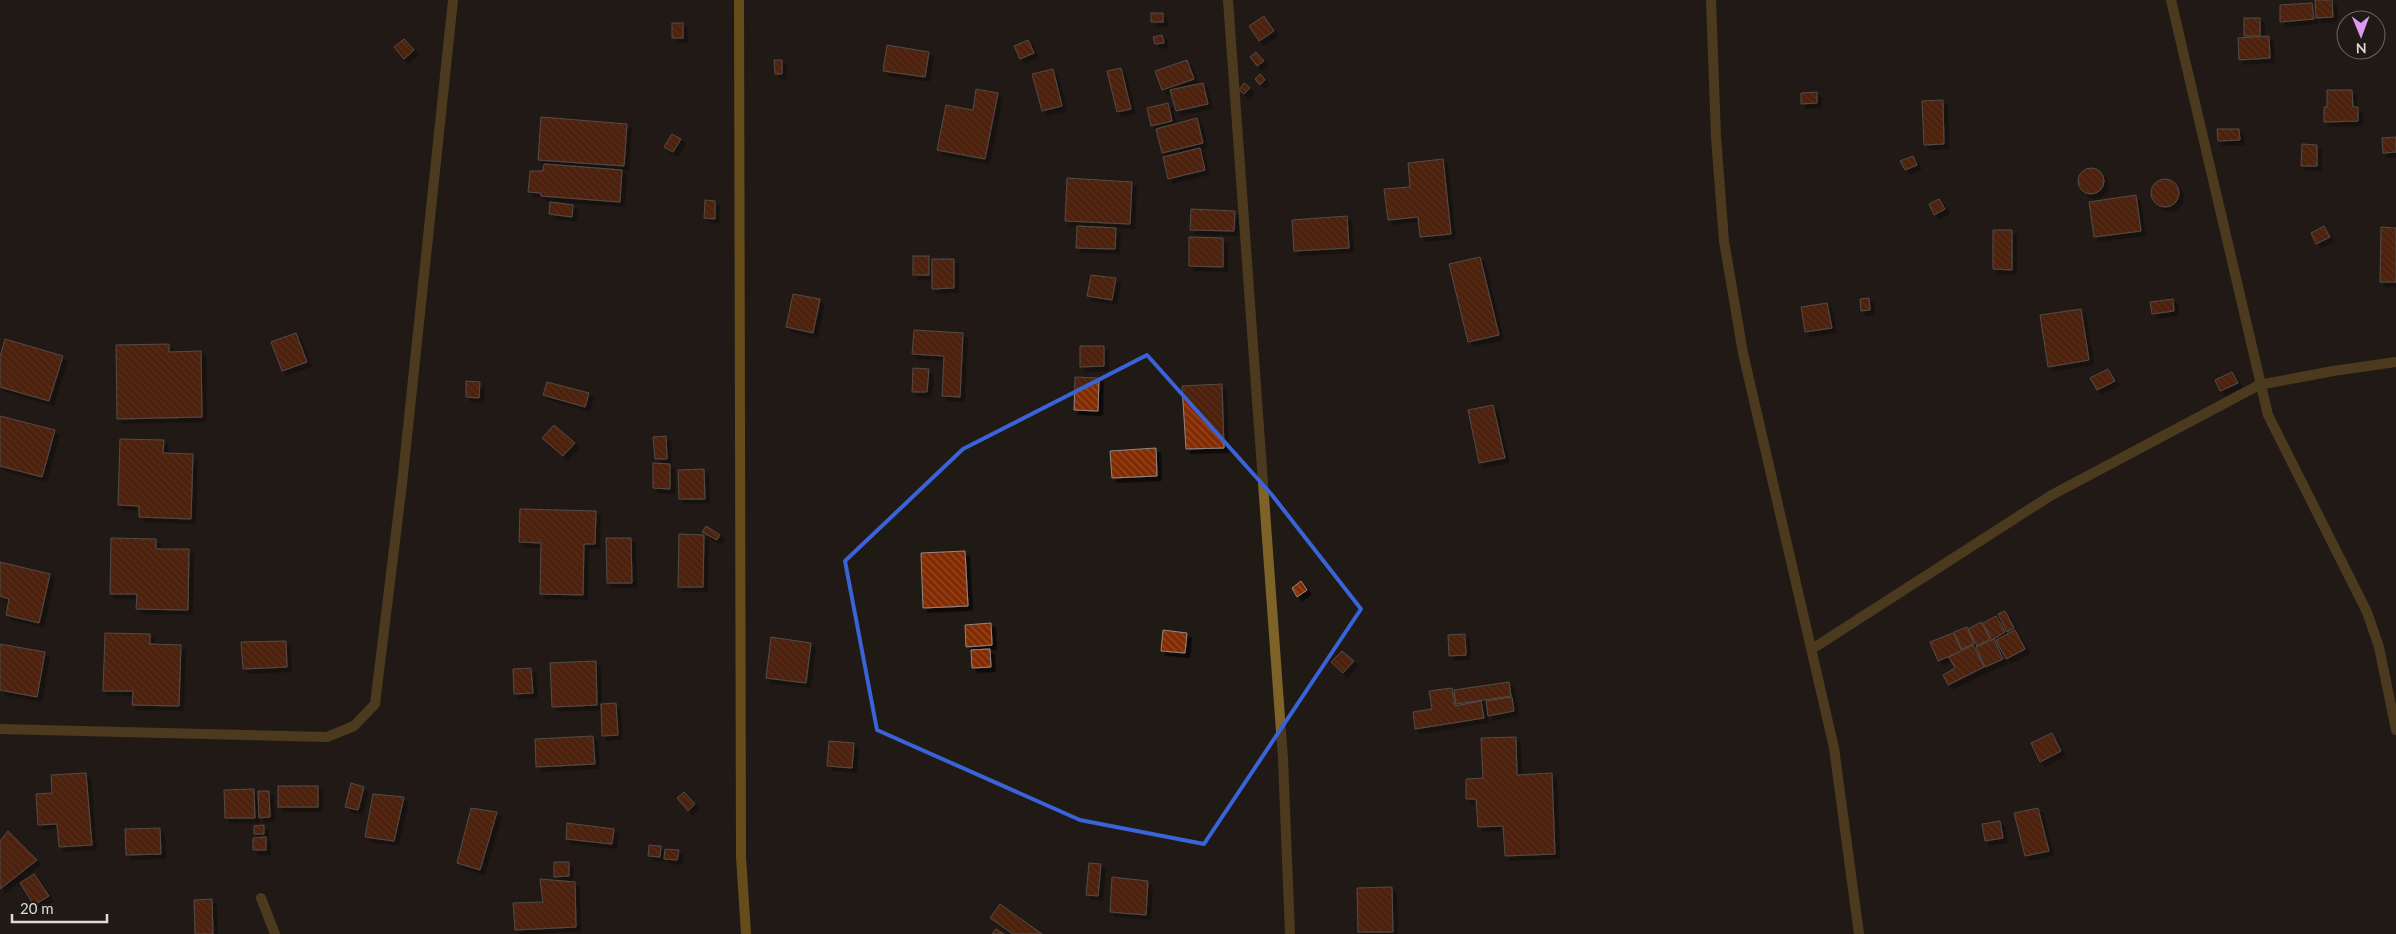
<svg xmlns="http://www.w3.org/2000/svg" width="2396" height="934" font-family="Lato,sans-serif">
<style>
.building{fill:url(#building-back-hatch);stroke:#918784;filter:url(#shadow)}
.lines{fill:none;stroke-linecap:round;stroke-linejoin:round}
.street{stroke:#7f6227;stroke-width:10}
.secondary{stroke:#b98a1e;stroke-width:10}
.marked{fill:none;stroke:#3a63d8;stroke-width:4;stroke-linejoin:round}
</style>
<defs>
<pattern id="building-back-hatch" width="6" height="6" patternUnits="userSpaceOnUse" patternTransform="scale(1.25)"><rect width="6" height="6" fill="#832c03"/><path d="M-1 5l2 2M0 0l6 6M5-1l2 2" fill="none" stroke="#944a27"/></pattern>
<filter id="shadow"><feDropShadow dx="4.5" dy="4.5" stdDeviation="0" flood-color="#0009"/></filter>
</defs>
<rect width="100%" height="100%" fill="#201a15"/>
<g class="building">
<path d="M 2315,0 L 2332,0 L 2333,17 L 2316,18 Z"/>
<path d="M 2312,3 L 2314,19 L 2280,22 L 2280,5 Z"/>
<rect x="1151" y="13" width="12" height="9"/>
<path d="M 1264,16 L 1274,31 L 1259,41 L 1249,26 Z"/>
<rect x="2244" y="18" width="16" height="18"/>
<rect x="672" y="23" width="11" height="15"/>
<path d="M 1162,35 L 1164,43 L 1155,44 L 1153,37 Z"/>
<path d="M 2269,36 L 2270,58 L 2239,60 L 2238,38 Z"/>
<path d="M 404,39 L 414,50 L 404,59 L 394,47 Z"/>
<path d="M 1028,40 L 1034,53 L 1020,59 L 1014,46 Z"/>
<path d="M 887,45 L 929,52 L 925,77 L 883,71 Z"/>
<path d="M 1256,52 L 1264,61 L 1257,66 L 1250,57 Z"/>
<path d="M 774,60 L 782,60 L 782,74 L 775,74 Z"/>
<path d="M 1187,60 L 1194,79 L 1162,90 L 1155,71 Z"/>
<path d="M 1121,68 L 1131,109 L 1117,112 L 1107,71 Z"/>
<path d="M 1053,69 L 1062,106 L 1042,111 L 1032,74 Z"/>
<path d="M 1260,74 L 1265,80 L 1260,85 L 1255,79 Z"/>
<path d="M 1203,83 L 1208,104 L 1176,111 L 1170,90 Z"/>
<path d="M 1244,83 L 1250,88 L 1244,94 L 1239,90 Z"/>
<path d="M 976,89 L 998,93 L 985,159 L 937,150 L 946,105 L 973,110 Z"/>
<path d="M 2327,90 L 2352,90 L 2353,107 L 2358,107 L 2358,121 L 2324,122 L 2324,107 L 2327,107 Z"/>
<path d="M 1817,92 L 1817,103 L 1801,104 L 1801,93 Z"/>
<path d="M 1943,100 L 1944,144 L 1924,145 L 1922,101 Z"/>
<path d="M 1168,103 L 1172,121 L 1151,126 L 1147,108 Z"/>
<path d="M 541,117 L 627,124 L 624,166 L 538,160 Z"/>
<path d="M 1197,118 L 1203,143 L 1162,153 L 1156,129 Z"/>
<path d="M 2217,129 L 2239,129 L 2240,140 L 2218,141 Z"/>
<path d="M 672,134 L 681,139 L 673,152 L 664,147 Z"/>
<path d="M 2396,137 L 2396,152 L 2383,153 L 2382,138 Z"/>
<path d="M 2302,144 L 2317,145 L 2317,166 L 2301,166 Z"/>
<path d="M 1200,148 L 1205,170 L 1168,179 L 1163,157 Z"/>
<path d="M 1913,156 L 1917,165 L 1905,170 L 1900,161 Z"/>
<path d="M 1443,159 L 1451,234 L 1420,237 L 1418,217 L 1388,220 L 1384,189 L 1410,187 L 1408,163 Z"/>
<path d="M 544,164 L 622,170 L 620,202 L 541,196 L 541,193 L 528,192 L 530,171 L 543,171 Z"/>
<circle cx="2091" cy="181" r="13"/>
<path d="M 1067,178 L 1132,182 L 1130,224 L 1065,221 Z"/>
<circle cx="2165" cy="193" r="14"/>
<path d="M 2136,195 L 2141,231 L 2094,237 L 2089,202 Z"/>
<path d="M 1939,199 L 1945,209 L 1934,215 L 1929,204 Z"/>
<path d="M 705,200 L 715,201 L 715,219 L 704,218 Z"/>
<path d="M 550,202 L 573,205 L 572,217 L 549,214 Z"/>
<path d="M 1191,209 L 1235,211 L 1234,231 L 1190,230 Z"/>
<path d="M 1347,216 L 1349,248 L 1294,251 L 1292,220 Z"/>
<path d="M 1077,226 L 1116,228 L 1115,249 L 1076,248 Z"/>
<path d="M 2324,226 L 2330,237 L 2316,244 L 2311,233 Z"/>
<path d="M 2381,227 L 2396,228 L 2396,282 L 2380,282 Z"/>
<path d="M 1993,230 L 2012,230 L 2012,270 L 1993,269 Z"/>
<path d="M 1189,237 L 1223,238 L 1223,267 L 1189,266 Z"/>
<rect x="913" y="256" width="16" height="19"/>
<path d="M 1480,257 L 1499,335 L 1468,342 L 1449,264 Z"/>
<path d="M 932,259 L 954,259 L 954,288 L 932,289 Z"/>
<path d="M 1091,275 L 1116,278 L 1112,300 L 1087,296 Z"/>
<path d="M 793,294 L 820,299 L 813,333 L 786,327 Z"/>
<path d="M 1869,298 L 1870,310 L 1861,311 L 1860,299 Z"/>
<path d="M 2173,299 L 2174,311 L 2152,314 L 2150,302 Z"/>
<path d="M 1827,303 L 1832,328 L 1805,332 L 1801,307 Z"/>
<path d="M 2081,309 L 2089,360 L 2048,367 L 2040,315 Z"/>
<path d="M 914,330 L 963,333 L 960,397 L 942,396 L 944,356 L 912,354 Z"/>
<path d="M 296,333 L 307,362 L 282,371 L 271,342 Z"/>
<path d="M 5,339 L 63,356 L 49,401 L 0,387 L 0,357 Z"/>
<path d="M 169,344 L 169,352 L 201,351 L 202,417 L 117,419 L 116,345 Z"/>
<path d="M 1080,346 L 1104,346 L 1104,366 L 1080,367 Z"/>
<path d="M 913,368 L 929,369 L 927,392 L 912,392 Z"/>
<path d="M 2108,369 L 2115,381 L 2097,390 L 2090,378 Z"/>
<path d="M 2232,372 L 2238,383 L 2220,391 L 2215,380 Z"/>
<path d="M 1075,377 L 1099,378 L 1098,411 L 1074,410 Z"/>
<path d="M 466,381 L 480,382 L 479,398 L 466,397 Z"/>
<path d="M 547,382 L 589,393 L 585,407 L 543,395 Z"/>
<path d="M 1222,384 L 1224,448 L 1186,449 L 1182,386 Z"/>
<path d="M 1493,405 L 1505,458 L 1479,463 L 1468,410 Z"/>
<path d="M 0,416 L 55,430 L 42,477 L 0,466 Z"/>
<path d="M 554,425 L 575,443 L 563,456 L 542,438 Z"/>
<path d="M 666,436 L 667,459 L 655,459 L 653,437 Z"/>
<path d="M 120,439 L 164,440 L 163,453 L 193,454 L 191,519 L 139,517 L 139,506 L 118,505 Z"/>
<path d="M 1156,448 L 1157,476 L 1112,478 L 1110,451 Z"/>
<path d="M 653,463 L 670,464 L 670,489 L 653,488 Z"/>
<path d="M 704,469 L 705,499 L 679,499 L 678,470 Z"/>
<path d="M 520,509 L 596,511 L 595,544 L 584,544 L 583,595 L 540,594 L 541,543 L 519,542 Z"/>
<path d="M 706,526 L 720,535 L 717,540 L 702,532 Z"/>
<path d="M 679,534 L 704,535 L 703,587 L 678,587 Z"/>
<path d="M 111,538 L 156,539 L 156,549 L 189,549 L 188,610 L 136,609 L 137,594 L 110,594 Z"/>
<path d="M 606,538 L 631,538 L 632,583 L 607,583 Z"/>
<path d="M 965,551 L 968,606 L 923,608 L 921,553 Z"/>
<path d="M 0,562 L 50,574 L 39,623 L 6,615 L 9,599 L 0,596 Z"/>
<path d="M 1301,581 L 1307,590 L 1297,597 L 1292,588 Z"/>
<path d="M 2005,611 L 2014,628 L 2007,632 L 1998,614 Z"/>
<path d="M 1996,616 L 2005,632 L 1992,640 L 1983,623 Z"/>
<path d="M 1981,622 L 1990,639 L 1977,646 L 1968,629 Z"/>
<path d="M 991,623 L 992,645 L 966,647 L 965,625 Z"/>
<path d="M 1967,627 L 1974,644 L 1962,649 L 1954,632 Z"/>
<path d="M 1163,630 L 1187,633 L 1185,653 L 1161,651 Z"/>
<path d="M 2015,630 L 2025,649 L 2006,659 L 1996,640 Z"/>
<path d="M 105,633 L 150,634 L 150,644 L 181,645 L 179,706 L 132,705 L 133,691 L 103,691 Z"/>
<path d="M 1953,633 L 1962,651 L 1938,661 L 1930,642 Z"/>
<path d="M 1465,634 L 1466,655 L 1449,656 L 1448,635 Z"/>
<path d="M 771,637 L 811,643 L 806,683 L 766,678 Z"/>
<path d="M 1994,639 L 2003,659 L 1985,667 L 1976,647 Z"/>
<path d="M 286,641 L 287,667 L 243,669 L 241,642 Z"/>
<path d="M 0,644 L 45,652 L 37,697 L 0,690 Z"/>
<path d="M 1973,645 L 1984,667 L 1948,685 L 1943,675 L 1955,668 L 1949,657 Z"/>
<path d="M 990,649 L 991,667 L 972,668 L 971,650 Z"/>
<path d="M 1342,651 L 1354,661 L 1343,673 L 1331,662 Z"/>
<path d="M 596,661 L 597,705 L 552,707 L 550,663 Z"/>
<path d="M 531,668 L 533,693 L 514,694 L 513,669 Z"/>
<path d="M 1509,682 L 1511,696 L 1456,704 L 1454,690 Z"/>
<path d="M 1452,688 L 1455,706 L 1481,701 L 1484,718 L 1415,729 L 1413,712 L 1432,709 L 1429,691 Z"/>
<path d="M 1512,697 L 1514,711 L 1488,716 L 1486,701 Z"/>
<path d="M 616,703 L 618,735 L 602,736 L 601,704 Z"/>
<path d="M 2052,733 L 2061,751 L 2040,762 L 2031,743 Z"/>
<path d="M 593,736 L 595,764 L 536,767 L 535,739 Z"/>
<path d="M 1516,737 L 1517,775 L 1552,773 L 1555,854 L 1505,856 L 1503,826 L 1478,827 L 1476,799 L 1466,799 L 1466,779 L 1483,778 L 1481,738 Z"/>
<path d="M 829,741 L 854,743 L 852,768 L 827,766 Z"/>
<path d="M 86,773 L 92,845 L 59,847 L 57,824 L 38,825 L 36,794 L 52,793 L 51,775 Z"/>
<path d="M 351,783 L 364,787 L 358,810 L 345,807 Z"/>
<rect x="278" y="786" width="40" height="21"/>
<path d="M 254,789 L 255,818 L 225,818 L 224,790 Z"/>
<path d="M 258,791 L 269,791 L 270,817 L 259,818 Z"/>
<path d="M 684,792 L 695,804 L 688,811 L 677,798 Z"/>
<path d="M 373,794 L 404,797 L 394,841 L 365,837 Z"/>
<path d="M 471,808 L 497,812 L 480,870 L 457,863 Z"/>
<path d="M 2038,808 L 2049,851 L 2025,856 L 2014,813 Z"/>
<path d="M 2000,821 L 2003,838 L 1985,841 L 1982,824 Z"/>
<path d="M 567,823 L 614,829 L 612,844 L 566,839 Z"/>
<path d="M 264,825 L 264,834 L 254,834 L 254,826 Z"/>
<path d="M 160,828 L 161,854 L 126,855 L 125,829 Z"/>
<path d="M 8,831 L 37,860 L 0,889 L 0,841 Z"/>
<path d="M 266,837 L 266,850 L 253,850 L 253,838 Z"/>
<path d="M 649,845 L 661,846 L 660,857 L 648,856 Z"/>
<path d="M 665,849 L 679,850 L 677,860 L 664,859 Z"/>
<path d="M 554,862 L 569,862 L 569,876 L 554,877 Z"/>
<path d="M 1089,863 L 1101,864 L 1098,896 L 1086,895 Z"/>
<path d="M 34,874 L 49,896 L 34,905 L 20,883 Z"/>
<path d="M 1112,877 L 1148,881 L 1146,915 L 1110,912 Z"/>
<path d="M 540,879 L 575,882 L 576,927 L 515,930 L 513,903 L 543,902 Z"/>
<path d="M 1392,887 L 1393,932 L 1358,932 L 1357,888 Z"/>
<path d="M 212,899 L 213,934 L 195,934 L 194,900 Z"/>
<path d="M 1000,904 L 1042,934 L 1013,934 L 990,918 Z"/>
<path d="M 996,929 L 1004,934 L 992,934 Z"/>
</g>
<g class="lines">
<g class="street">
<path d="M 1228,0 L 1283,759 L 1290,934"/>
<path d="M 1711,0 L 1716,137 L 1724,241 L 1743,353 L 1834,748 L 1859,934"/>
<path d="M 2171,0 L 2268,415 L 2367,612 L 2379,647 L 2396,730"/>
<path d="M 1812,649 L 2050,496 L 2259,385 L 2333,371 L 2396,362"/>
<path d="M 0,729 L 327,737 L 354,726 L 375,704 L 402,484 L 453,0"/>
<path d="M 261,898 L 275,934"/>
</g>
<path class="secondary" d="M 739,0 L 741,857 L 746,934"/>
</g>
<path d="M0 0H2396V934H0ZM 1147,355 L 1272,495 L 1361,609 L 1204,844 L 1080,820 L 877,730 L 845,561 L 963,449 Z" fill="#201a15" fill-opacity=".55" fill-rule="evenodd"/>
<path class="marked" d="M 1147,355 L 1272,495 L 1361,609 L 1204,844 L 1080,820 L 877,730 L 845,561 L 963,449 Z"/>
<g transform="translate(2361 35) rotate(179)"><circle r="24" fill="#201a15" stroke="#6c6763"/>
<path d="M0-4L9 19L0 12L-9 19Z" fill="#dc99f4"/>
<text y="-8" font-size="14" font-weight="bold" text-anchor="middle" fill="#dfdad7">N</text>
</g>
<path d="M12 914v8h95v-8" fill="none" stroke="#dfdad7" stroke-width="2.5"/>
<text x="20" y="914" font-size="15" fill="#dfdad7" stroke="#201a15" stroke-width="4" paint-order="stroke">20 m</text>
</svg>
